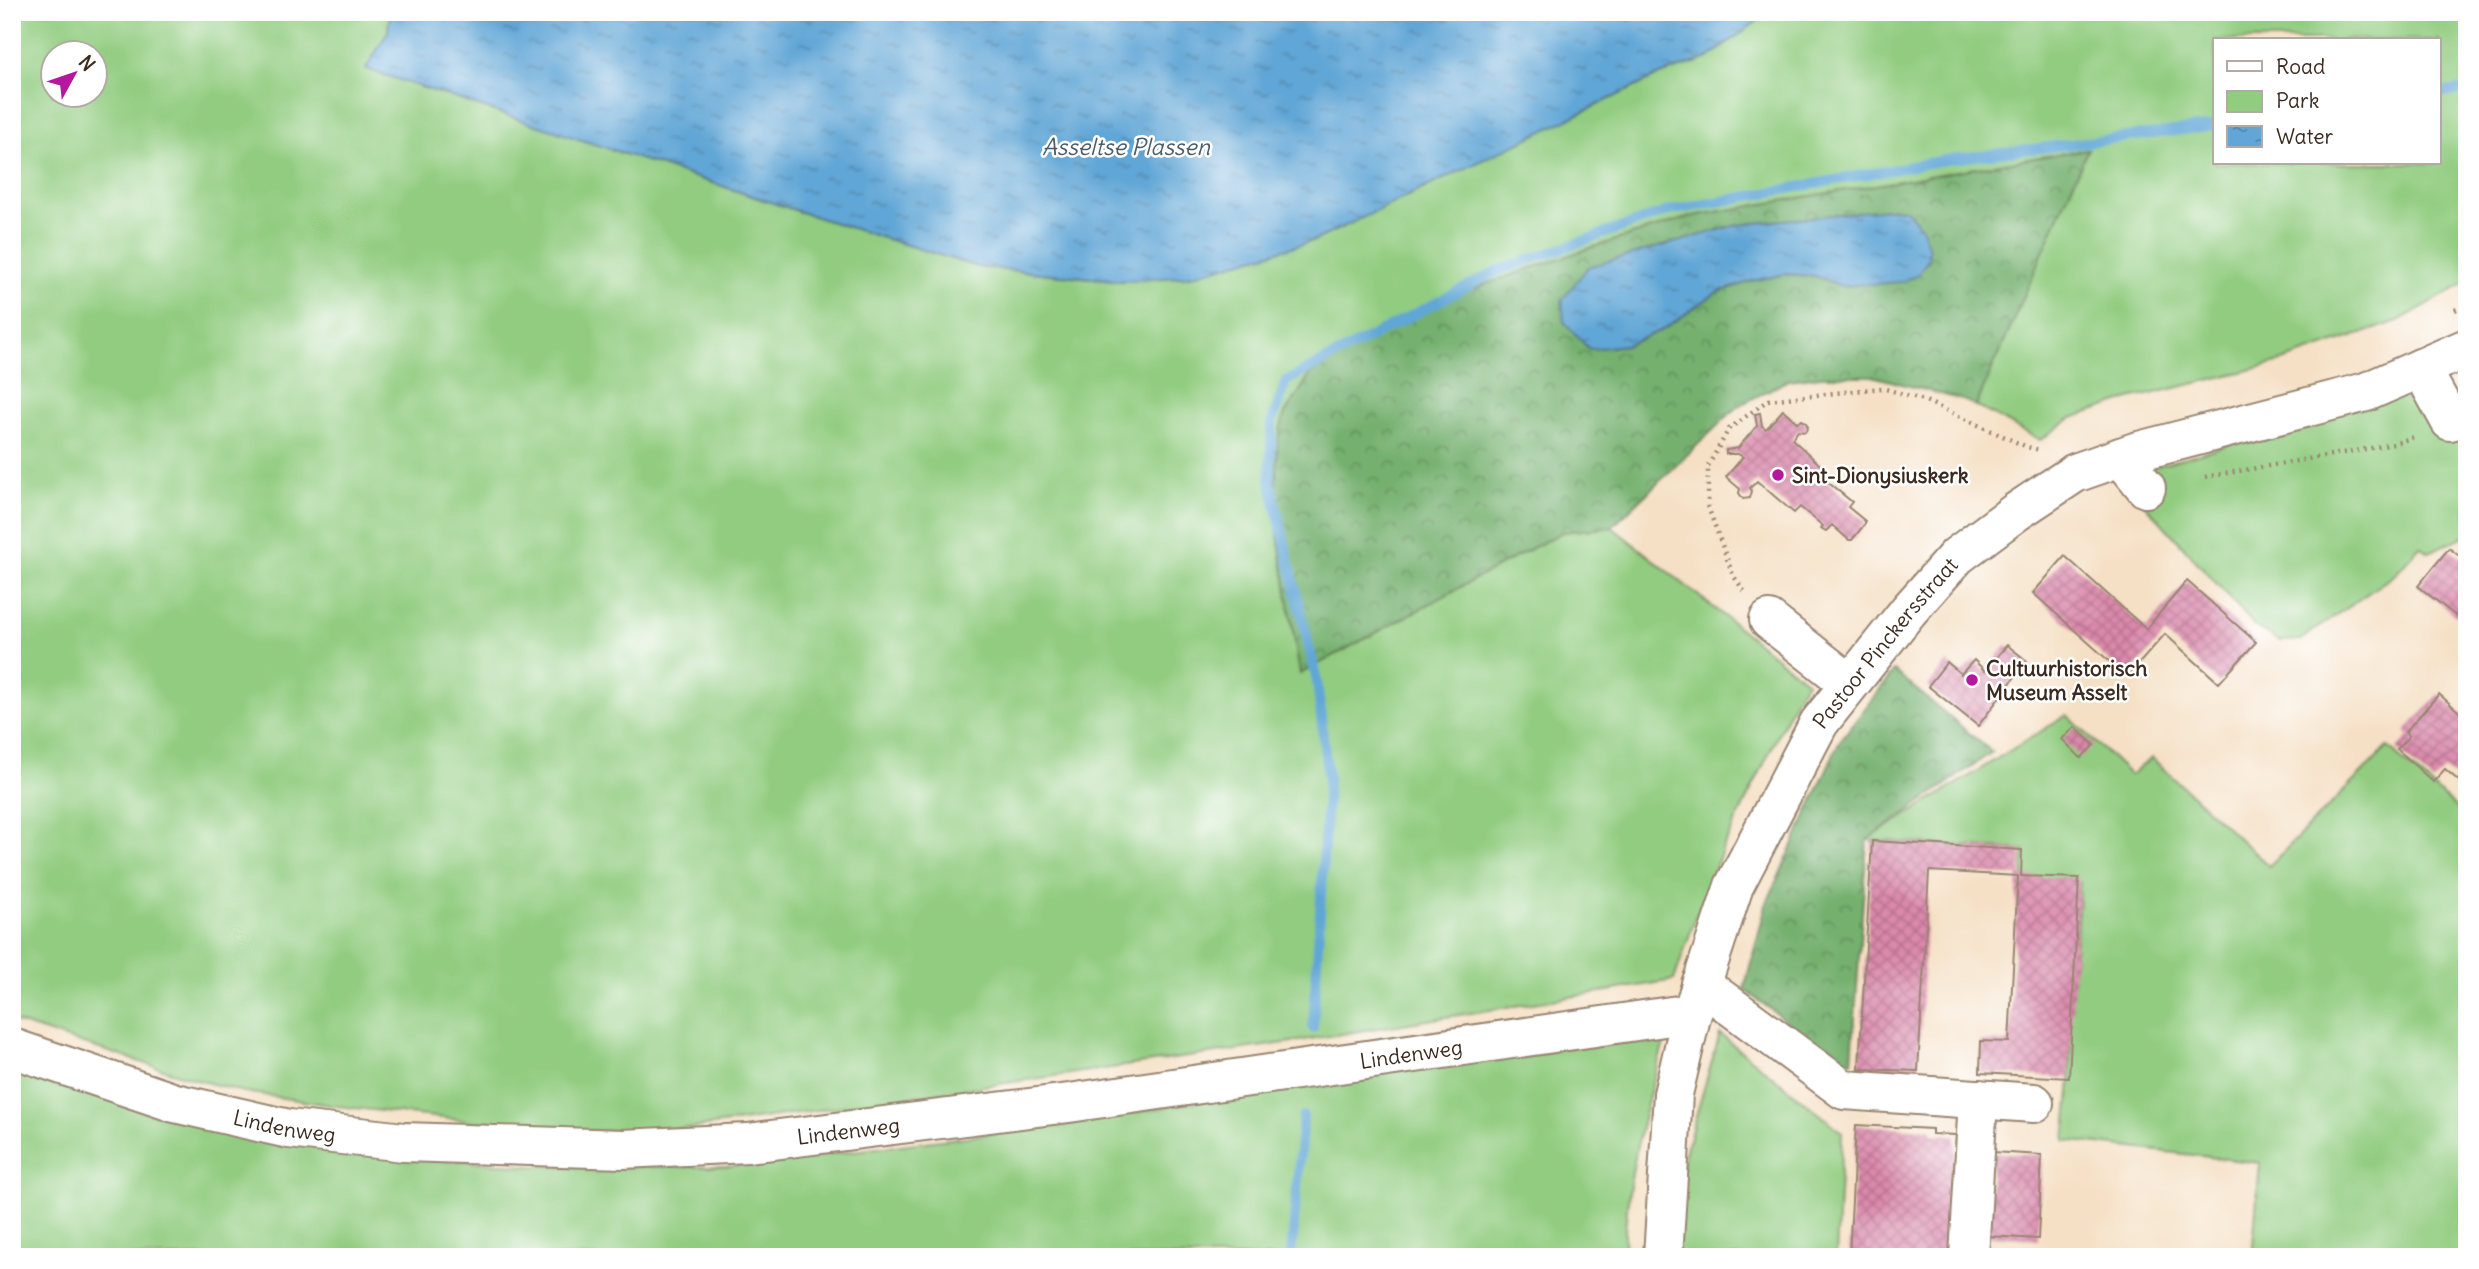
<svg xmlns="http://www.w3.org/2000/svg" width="2479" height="1269" font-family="Delius,sans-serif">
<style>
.green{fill:#92cc80;stroke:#667b4f;stroke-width:2;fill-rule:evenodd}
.forest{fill:url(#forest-crowns);stroke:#586d46;stroke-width:2;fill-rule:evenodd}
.water{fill:url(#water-ripples);stroke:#4e687a;stroke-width:2}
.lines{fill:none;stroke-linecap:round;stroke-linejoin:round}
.stream{stroke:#61a6d6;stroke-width:10}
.building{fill:url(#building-cross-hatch)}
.minor-casing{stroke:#988572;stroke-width:42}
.path{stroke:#988572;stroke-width:4.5;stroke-dasharray:2 5;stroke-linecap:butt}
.minor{stroke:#fff;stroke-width:38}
.poi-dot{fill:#b5179e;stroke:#fff;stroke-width:2.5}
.labels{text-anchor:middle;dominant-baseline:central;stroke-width:5;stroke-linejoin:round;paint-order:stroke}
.poi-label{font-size:21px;font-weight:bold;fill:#3b2a1e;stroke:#fff;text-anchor:start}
.street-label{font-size:21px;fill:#3b2a1e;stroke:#fff}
.water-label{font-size:23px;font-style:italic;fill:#4a5c68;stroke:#fff}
</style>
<defs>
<pattern id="forest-crowns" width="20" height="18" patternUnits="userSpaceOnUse" patternTransform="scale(1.75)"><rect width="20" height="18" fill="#75b06e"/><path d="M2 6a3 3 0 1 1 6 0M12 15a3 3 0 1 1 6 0" fill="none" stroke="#618f5a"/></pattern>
<pattern id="water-ripples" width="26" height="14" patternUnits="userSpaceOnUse" patternTransform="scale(1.75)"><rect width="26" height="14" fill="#61a6d6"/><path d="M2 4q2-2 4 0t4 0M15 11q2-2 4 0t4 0" fill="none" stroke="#5187ad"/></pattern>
<pattern id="building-cross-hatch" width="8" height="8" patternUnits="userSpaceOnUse" patternTransform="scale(1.75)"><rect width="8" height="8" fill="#db89ac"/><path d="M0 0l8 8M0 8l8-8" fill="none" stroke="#b3708b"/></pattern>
</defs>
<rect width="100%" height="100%" fill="#fff"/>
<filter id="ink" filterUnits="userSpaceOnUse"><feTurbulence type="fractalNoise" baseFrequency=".0143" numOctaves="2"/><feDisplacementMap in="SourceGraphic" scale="14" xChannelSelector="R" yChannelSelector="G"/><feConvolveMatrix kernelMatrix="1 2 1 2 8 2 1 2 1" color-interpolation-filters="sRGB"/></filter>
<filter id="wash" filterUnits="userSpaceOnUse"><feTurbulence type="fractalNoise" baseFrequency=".00686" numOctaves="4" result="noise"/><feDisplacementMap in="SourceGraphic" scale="28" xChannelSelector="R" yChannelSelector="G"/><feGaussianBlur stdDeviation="1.57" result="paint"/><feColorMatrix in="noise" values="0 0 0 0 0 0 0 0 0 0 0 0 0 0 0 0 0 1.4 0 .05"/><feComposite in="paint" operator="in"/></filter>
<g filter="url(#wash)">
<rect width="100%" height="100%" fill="#f5e0c5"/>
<g class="green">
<path d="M 12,12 L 390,12 L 388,31 L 367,69 L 816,217 L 978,267 L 1124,281 L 1190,276 L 1197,272 L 1660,75 L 1708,58 L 1769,12 L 2467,12 L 2467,282 L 2398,321 L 2274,364 L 2122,401 L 2072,418 L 2040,440 L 1976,406 L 2087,149 L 1693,216 L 1584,250 L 1438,301 L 1339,351 L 1311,374 L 1276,485 L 1278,535 L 1300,674 L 1562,532 L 1612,527 L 1807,682 L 1799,692 L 1724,846 L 1697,913 L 1674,980 L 1292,1042 L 693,1128 L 567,1132 L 337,1106 L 244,1092 L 197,1080 L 12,1021 ZM 2215,40 L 2439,40 L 2439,163 L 2215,163 ZM 52,52 L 94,52 L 94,94 L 52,94 Z"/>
<path d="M 2399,393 L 2430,417 L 2450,441 L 2467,434 L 2467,535 L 2428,552 L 2420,546 L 2394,575 L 2300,640 L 2279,641 L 2255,626 L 2120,477 Z"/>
<path d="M 2067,715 L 2130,775 L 2152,758 L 2269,866 L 2388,747 L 2464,815 L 2467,813 L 2467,1257 L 2252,1257 L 2260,1163 L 2065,1140 L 2071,1081 L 2070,1023 L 2080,883 L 2023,879 L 2024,850 L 1867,840 Z"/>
<path d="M 1669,1027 C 1646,1102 1625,1178 1624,1257 L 12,1257 L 12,1065 L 350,1152 L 528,1166 L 725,1167 L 1076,1123 L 1288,1085 Z"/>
<path d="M 1720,1034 L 1842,1132 L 1836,1257 L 1668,1257 L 1683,1160 Z"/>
</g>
<g class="forest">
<path d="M 2088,149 L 1976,406 L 1963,400 L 1872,376 L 1821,376 L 1788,380 L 1738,406 L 1612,527 L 1562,532 L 1300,674 L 1278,535 L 1276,485 L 1278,439 L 1284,415 L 1311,374 L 1339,351 L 1438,301 L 1584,250 L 1693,216 ZM 1929,248 L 1842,286 L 1816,276 L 1785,274 L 1752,281 L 1716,293 L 1662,330 L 1626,345 L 1589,349 L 1562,300 Z"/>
<path d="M 1894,671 L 1992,752 L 1867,840 L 1852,1061 L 1837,1060 L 1744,989 L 1766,905 L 1839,742 Z"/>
</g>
<g class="water">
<path d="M 390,12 L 1769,12 L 1708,58 L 1660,75 L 1316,240 L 1190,276 L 1124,281 L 978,267 L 816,217 L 366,69 L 388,31 Z"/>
<path d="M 1896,208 L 1907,210 L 1921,227 L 1929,248 L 1928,260 L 1918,274 L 1902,282 L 1841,286 L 1816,276 L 1785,274 L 1752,281 L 1716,293 L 1662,330 L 1626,345 L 1589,349 L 1564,322 L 1562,300 L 1588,267 L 1737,225 Z"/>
</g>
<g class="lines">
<g class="stream">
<path d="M 2439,93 L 2467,89"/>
<path d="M 1313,1028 L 1328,780 L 1317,681 L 1270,479 L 1272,421 L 1286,381 L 1497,271 L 1668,211 L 1944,160 L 2215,126"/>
<path d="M 1291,1257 L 1303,1116"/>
</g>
</g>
<g id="blocks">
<g class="building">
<path d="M 1783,410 L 1797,422 L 1802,420 L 1806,423 L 1808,427 L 1805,432 L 1798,431 L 1792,439 L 1829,473 L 1824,479 L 1852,502 L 1848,507 L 1865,521 L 1865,524 L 1852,540 L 1849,540 L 1832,525 L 1826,531 L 1821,528 L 1823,526 L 1800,507 L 1794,513 L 1757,481 L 1750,488 L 1752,491 L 1750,498 L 1743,499 L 1739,493 L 1740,489 L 1726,477 L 1743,457 L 1738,454 L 1726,454 L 1726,450 L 1738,448 L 1757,426 L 1755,414 L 1760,413 L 1762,426 L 1766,429 Z"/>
<path d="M 2449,548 L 2467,562 L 2467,625 L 2418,586 Z"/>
<path d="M 2065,556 L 2146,629 L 2187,581 L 2256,642 L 2219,683 L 2165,634 L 2127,677 L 2033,593 Z"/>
<path d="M 2007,645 L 2027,661 L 1978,726 L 1928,686 L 1947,662 L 1961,674 L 1974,660 L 1985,671 Z"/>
<path d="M 2439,694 L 2467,719 L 2467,788 L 2445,769 L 2433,782 L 2397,749 L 2409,736 L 2405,732 Z"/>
<path d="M 2075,727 L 2094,745 L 2081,758 L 2062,739 Z"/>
<path d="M 1872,841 L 2022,850 L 2021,876 L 2079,878 L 2069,1078 L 1980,1073 L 1981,1041 L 2009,1042 L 2018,876 L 1929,871 L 1918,1071 L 1859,1069 Z"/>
<path d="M 1856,1125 L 1932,1129 L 1932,1134 L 1956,1135 L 1950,1257 L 1849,1257 Z"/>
<path d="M 1992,1152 L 2042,1155 L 2038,1239 L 1988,1236 Z"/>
</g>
</g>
</g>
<g filter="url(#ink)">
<use href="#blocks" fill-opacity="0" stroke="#988572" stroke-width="2"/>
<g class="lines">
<defs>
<g id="minor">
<path d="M 2421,368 L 2450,421 L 2467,415"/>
<path d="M 2121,457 L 2146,488"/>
<path d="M 1769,620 L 1849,683"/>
<path d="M 1701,984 L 1844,1090 L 2034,1103"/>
<path id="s1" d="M 12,1048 L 175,1103 L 289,1129 L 404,1142 L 623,1149 L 748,1143 L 1069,1103 L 1692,1013"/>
<path id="s2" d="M 1663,1257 L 1673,1094 L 1692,1013 L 1734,886 L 1819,723 L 1909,610 L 1957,556 L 2016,512 L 2075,473 L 2135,452 L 2366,392 L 2467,348"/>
<path d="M 1969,1257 L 1978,1099"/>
</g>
</defs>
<use href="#minor" class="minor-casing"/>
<g class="path">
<path d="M 2455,310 L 2467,304"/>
<path d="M 2205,477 L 2394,444 L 2416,436"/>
<path d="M 1744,591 L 1733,575 L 1708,507 L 1708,466 L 1729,429 L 1768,400 L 1882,388 L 1921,399 L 2027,447 L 2040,450"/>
</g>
<use href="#minor" class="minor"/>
</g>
</g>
<g class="poi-dot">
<circle cx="1778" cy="475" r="7"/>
<circle cx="1972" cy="680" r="7"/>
</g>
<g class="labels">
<g class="poi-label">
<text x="1792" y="475">Sint-Dionysiuskerk</text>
<text x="1986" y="668">Cultuurhistorisch<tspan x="1986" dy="24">Museum Asselt</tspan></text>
</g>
<g class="street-label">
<text stroke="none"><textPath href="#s2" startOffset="668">Pastoor Pinckersstraat</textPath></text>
<text stroke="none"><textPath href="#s1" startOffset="1418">Lindenweg</textPath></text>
<text stroke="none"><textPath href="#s1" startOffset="284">Lindenweg</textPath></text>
<text stroke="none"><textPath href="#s1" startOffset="850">Lindenweg</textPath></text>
</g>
<g class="water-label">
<text x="1126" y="146">Asseltse Plassen</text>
</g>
</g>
<rect width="2479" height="1269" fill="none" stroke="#fff" stroke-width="42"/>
<rect x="2213" y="38" width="228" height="126" fill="#ffffff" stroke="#b1aaa5" stroke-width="2"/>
<rect x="2227" y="61" width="35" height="10" fill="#ffffff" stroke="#b1aaa5" stroke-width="2"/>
<text x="2276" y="74" font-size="21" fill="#3b2a1e">Road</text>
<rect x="2227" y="91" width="35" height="21" fill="#92cc80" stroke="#b1aaa5" stroke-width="2"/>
<text x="2276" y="108" font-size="21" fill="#3b2a1e">Park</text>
<rect x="2227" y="126" width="35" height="21" fill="url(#water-ripples)" stroke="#b1aaa5" stroke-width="2"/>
<text x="2276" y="144" font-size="21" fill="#3b2a1e">Water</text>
<g transform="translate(74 74) rotate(50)"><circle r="33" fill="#ffffff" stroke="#b1aaa5" stroke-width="2"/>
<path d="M0-5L12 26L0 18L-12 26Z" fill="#b5179e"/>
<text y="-10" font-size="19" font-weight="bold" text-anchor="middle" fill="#3b2a1e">N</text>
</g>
</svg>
